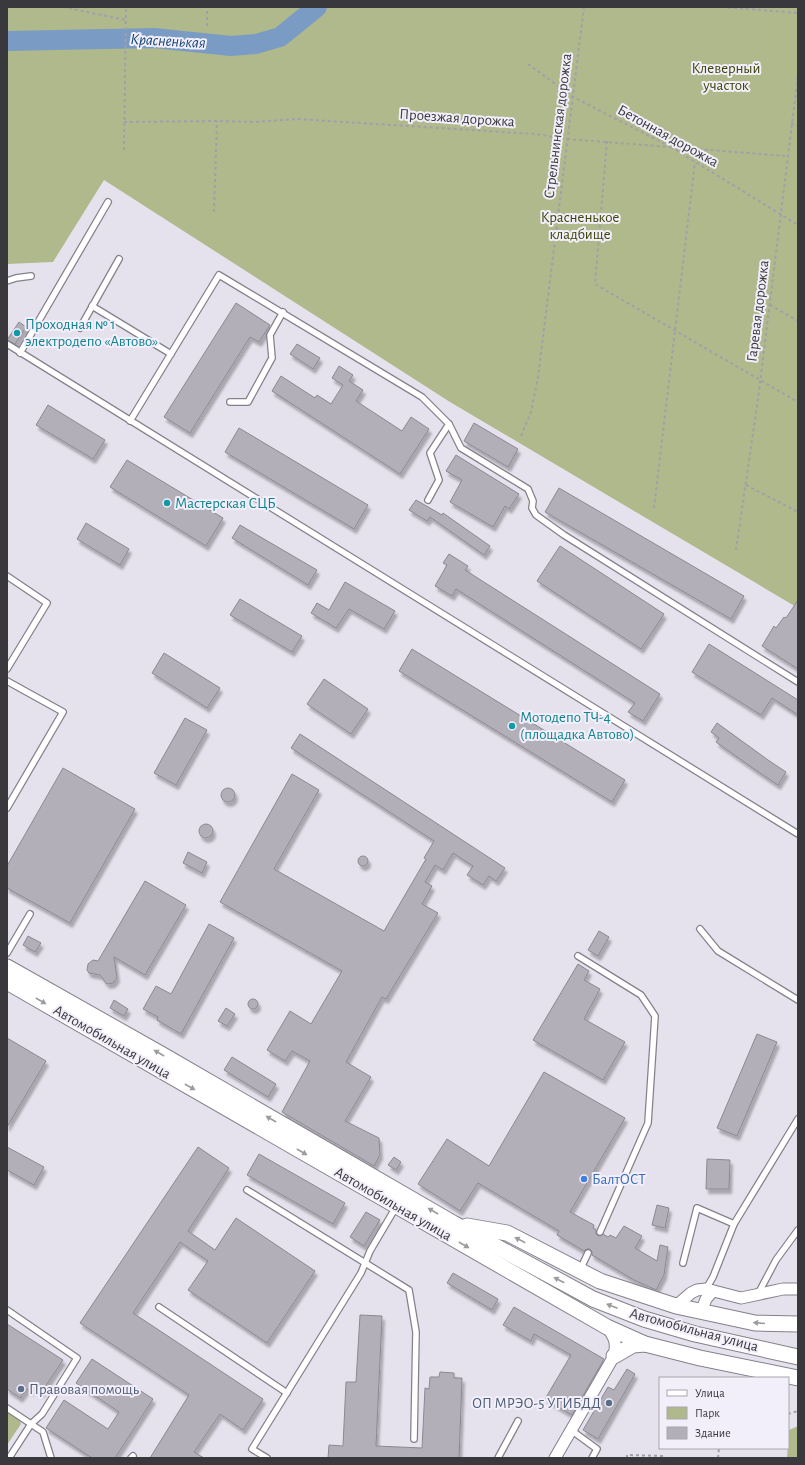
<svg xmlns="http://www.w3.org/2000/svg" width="805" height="1465" font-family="'Alegreya Sans',sans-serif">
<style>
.green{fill:#b0b98b}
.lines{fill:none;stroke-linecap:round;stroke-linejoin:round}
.river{stroke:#7a9cc4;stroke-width:20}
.building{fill:#b3afb9;stroke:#8c8892;filter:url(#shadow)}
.service-casing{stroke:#85818b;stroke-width:8}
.minor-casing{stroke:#85818b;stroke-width:13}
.secondary-casing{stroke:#85818b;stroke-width:17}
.path{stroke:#a29fa8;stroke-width:2;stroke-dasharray:3 3;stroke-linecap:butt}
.service{stroke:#fff;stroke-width:5.5}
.minor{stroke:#fff;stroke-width:11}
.secondary{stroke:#fff;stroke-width:15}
.oneway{fill:#9c9c9e}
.culture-dot{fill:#0f9aa8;stroke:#f3effa;stroke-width:1.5}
.shop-dot{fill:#3f7fe0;stroke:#f3effa;stroke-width:1.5}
.service-dot{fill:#5c6f8a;stroke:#f3effa;stroke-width:1.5}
.labels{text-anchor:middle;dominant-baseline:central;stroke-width:4;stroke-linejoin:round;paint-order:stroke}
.park-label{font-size:15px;fill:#3c4407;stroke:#f3effa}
.street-label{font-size:15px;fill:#39383c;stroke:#f3effa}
.culture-label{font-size:15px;fill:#0d838f;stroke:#f3effa;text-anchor:start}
.shop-label{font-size:15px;fill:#366cbe;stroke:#f3effa;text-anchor:start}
.service-label{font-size:15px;fill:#4e5e75;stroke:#f3effa;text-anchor:start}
.water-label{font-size:16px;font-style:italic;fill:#114375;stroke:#f3effa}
</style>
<defs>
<filter id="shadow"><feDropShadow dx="2.5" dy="4.5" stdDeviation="1" flood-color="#0004"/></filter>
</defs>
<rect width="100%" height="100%" fill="#e6e2ed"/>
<g class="green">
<path d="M 7,7 L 798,7 L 798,608 L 450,402 L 104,180 L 53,262 L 7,264 Z"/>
<path d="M 7,1411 L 19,1419 L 21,1424 L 7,1445 Z"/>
<path d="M 798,1426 L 798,1458 L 787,1458 L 789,1430 Z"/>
</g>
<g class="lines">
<path class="river" d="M 7,41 L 154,38 L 231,46 L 256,44 L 280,37 L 317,7"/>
</g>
<g class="building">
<path d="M 236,303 L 270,325 L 259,342 L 250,337 L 190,433 L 164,417 Z"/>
<path d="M 19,322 L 26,327 L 15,344 L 7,340 Z"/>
<path d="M 297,344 L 320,358 L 313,369 L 290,354 Z"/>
<path d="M 339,366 L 353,375 L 349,381 L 363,390 L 356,401 L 402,431 L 411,417 L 429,429 L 400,474 L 272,391 L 281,376 L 315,398 L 317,395 L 331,404 L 343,385 L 332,378 Z"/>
<path d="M 48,405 L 105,440 L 93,459 L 36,425 Z"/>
<path d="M 474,423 L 518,449 L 508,467 L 464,441 Z"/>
<path d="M 239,428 L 368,505 L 354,529 L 225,452 Z"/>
<path d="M 456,455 L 519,494 L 509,509 L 505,506 L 493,527 L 450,502 L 462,480 L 446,471 Z"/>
<path d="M 127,460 L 223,518 L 206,546 L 110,487 Z"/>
<path d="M 559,488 L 744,596 L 731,619 L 545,512 Z"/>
<path d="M 416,500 L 442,515 L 443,513 L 490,546 L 484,555 L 430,517 L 427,521 L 409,510 Z"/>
<path d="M 86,523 L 129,549 L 120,565 L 77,539 Z"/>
<path d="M 240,525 L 317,570 L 308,585 L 232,538 Z"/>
<path d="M 560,546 L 664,614 L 641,649 L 537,581 Z"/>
<path d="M 449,554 L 468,566 L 465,570 L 660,694 L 643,721 L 628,712 L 635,703 L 456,589 L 452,596 L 435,586 L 447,565 L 443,563 Z"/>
<path d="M 345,582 L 395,611 L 384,629 L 349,609 L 336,628 L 311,613 L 317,603 L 329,610 Z"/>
<path d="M 240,599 L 302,636 L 292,652 L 230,615 Z"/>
<path d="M 798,600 L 798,669 L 762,646 L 774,626 L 776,628 L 784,617 L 786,618 Z"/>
<path d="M 709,644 L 798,700 L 798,715 L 772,698 L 761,715 L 692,672 Z"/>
<path d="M 412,649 L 625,780 L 612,802 L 399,671 Z"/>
<path d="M 164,653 L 220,688 L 207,708 L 152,673 Z"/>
<path d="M 324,679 L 368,709 L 351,734 L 307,704 Z"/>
<path d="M 185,718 L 207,730 L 176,785 L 154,773 Z"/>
<path d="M 717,723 L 768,760 L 786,772 L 778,785 L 757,771 L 716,742 L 719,738 L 711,732 Z"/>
<path d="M 300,734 L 505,868 L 496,881 L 489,876 L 483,885 L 467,875 L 473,866 L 453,853 L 443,870 L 435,865 L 425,882 L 432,886 L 422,904 L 438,913 L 386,999 L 382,997 L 346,1062 L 371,1077 L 345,1121 L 379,1138 L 380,1155 L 374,1166 L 282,1112 L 310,1061 L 292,1051 L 285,1061 L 267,1050 L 290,1011 L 311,1024 L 342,971 L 220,902 L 292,774 L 319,790 L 274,869 L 384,931 L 426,859 L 424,858 L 434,841 L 291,748 Z"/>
<path d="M 63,768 L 135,809 L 70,923 L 7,888 L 7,866 Z"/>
<circle cx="228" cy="795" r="7"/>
<circle cx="206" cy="831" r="7"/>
<path d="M 188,852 L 207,862 L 202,873 L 183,863 Z"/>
<circle cx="363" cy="861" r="5"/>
<path d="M 145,881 L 186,905 L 145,975 L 114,957 L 117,978 L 113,983 L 107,984 L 100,975 L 89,973 L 87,970 L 88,964 L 93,960 L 98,961 Z"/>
<path d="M 209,924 L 234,938 L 181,1034 L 157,1020 L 158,1017 L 143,1009 L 156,986 L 171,994 Z"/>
<path d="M 599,931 L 609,937 L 598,956 L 588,950 Z"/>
<path d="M 28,936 L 41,943 L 35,952 L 23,945 Z"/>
<path d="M 578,964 L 589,971 L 584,980 L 600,989 L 584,1019 L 625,1042 L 603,1080 L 533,1040 Z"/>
<circle cx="253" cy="1004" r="5"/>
<path d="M 114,1000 L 128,1009 L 124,1016 L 110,1008 Z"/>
<path d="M 226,1008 L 235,1014 L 227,1026 L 218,1021 Z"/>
<path d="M 757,1034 L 777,1042 L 737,1136 L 717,1128 Z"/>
<path d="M 7,1038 L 46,1061 L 7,1127 Z"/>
<path d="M 232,1057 L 276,1084 L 268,1097 L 224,1070 Z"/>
<path d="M 544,1072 L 625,1118 L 570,1212 L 594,1225 L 593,1228 L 596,1230 L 596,1234 L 599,1236 L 603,1234 L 608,1237 L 610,1235 L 616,1238 L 624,1226 L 642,1236 L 635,1248 L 657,1261 L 660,1245 L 668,1247 L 664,1275 L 656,1290 L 634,1280 L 592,1255 L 592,1252 L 590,1249 L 587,1249 L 584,1251 L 557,1235 L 559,1231 L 478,1183 L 460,1211 L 418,1184 L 447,1139 L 489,1166 Z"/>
<path d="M 7,1147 L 44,1167 L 34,1185 L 7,1170 Z"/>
<path d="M 198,1147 L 229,1168 L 188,1231 L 215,1250 L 236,1218 L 315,1271 L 267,1343 L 188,1290 L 208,1261 L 180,1242 L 133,1313 L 263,1399 L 243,1430 L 220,1414 L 194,1452 L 204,1458 L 150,1458 L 189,1395 L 80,1323 Z"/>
<path d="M 259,1154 L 345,1203 L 333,1224 L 247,1175 Z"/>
<path d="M 394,1157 L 401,1162 L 396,1170 L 388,1165 Z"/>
<path d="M 707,1159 L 730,1160 L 729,1189 L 706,1189 Z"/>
<path d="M 657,1205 L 669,1208 L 665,1228 L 652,1225 Z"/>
<path d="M 366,1212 L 380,1220 L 364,1246 L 350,1237 Z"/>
<path d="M 453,1273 L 498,1299 L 492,1310 L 447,1283 Z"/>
<path d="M 514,1307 L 604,1359 L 572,1415 L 545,1399 L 571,1355 L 534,1334 L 531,1341 L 503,1325 Z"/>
<path d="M 360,1315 L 382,1316 L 376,1446 L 422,1448 L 425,1388 L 429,1389 L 430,1377 L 439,1377 L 440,1372 L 454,1373 L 454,1378 L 462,1378 L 459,1458 L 328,1458 L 329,1445 L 343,1446 L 346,1382 L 356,1382 Z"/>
<path d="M 7,1324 L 63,1360 L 41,1393 L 33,1387 L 31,1391 L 27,1389 L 20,1398 L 7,1389 Z"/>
<path d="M 92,1359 L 153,1399 L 115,1458 L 92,1458 L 46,1428 L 64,1400 L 108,1429 L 119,1412 L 76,1383 Z"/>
<path d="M 627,1369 L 635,1374 L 598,1439 L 583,1430 L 608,1387 L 614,1390 Z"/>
</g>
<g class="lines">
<defs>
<g id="service">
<path d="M 7,281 L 16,278 L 31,276"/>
<path d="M 92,306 L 171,354"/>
<path d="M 80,328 L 119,259"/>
<path d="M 7,344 L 798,834"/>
<path d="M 20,353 L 108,202"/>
<path d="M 230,402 L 248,402 L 272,358 L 270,335 L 283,312"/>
<path d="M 130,421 L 219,275 L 422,397 L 449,424 L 430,453 L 439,480 L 428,500"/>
<path d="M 449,424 L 461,448 L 528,489 L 533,501 L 532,508 L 536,515 L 564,535 L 798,682"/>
<path d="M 7,576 L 47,603 L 7,669"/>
<path d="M 7,681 L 63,712 L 7,808"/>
<path d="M 700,929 L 718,951 L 798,1000"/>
<path d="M 7,953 L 30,914"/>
<path d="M 578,956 L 641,995 L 655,1016 L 648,1123 L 600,1232"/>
<path d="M 247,1190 L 409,1290 L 416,1332 L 414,1439"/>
<path d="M 683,1263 L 697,1208 L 734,1224"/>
<path d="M 580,1270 L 588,1253"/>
<path d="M 706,1289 L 713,1277 L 734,1224 L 798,1119"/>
<path d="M 758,1294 L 776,1260 L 798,1230"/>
<path d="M 159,1307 L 287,1393"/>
<path d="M 7,1310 L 77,1358 L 42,1414 L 31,1424 L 9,1458"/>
<path d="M 7,1408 L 43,1432 L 51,1458"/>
<path d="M 571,1430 L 597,1449 L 592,1458"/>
<path d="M 131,1458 L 133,1456"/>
<path d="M 267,1458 L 252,1449 L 361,1273 L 370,1251 L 396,1207"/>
<path d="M 498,1458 L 518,1421"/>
</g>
<g id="minor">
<path d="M 676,1306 L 691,1293 L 697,1290 L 706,1289 L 741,1298 L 783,1289 L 798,1289"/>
<path d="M 701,1312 L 706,1299 L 713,1291"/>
<path d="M 555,1458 L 614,1356 C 617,1343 615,1338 607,1327"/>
</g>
<g id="secondary">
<path d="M 7,967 L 161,1054 L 453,1223 L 593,1299 L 644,1319 L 695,1334 L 798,1357"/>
<path d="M 7,982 L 607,1327 L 645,1344 L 700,1358 L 798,1378"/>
<path d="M 467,1226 L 507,1233 L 600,1281 L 676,1306 L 755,1323 L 798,1324"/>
<path d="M 614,1356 L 633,1345 L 645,1344"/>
</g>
</defs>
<use href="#service" class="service-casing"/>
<use href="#minor" class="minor-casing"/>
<use href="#secondary" class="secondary-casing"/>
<g class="path">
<path d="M 63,7 L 126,20"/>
<path d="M 600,7 L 614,7"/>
<path d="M 722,7 L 798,13"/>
<path d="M 207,26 L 207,7"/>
<path d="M 528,64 L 573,97 L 667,145"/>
<path d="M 124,122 L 217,121 L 255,122 L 297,119 L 535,134 L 567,139 L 787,156"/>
<path d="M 791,123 L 798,126"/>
<path d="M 607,141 L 595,284 L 798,402"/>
<path d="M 671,147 L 798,225"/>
<path d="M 124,150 L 126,7"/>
<path d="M 214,212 L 217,121"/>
<path d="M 770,305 L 798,321"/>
<path d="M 521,436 L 531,412 L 538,377 L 584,7"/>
<path d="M 746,485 L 798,512"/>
<path d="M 654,508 L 695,162"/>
<path d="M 736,550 L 758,399 L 798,75"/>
<path d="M 788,1414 L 798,1411"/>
<path d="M 627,1458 L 627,1455 L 664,1456 L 666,1458"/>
<path d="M 718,1458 L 719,1448"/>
</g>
<use href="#service" class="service"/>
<use href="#minor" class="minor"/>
<use href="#secondary" class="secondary"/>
</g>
<defs><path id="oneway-solid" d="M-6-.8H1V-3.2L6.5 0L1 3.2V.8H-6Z"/></defs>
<g class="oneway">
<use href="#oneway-solid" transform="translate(41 1001) rotate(30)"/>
<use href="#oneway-solid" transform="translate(159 1053) rotate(-150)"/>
<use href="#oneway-solid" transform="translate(190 1087) rotate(30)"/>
<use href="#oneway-solid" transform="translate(271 1119) rotate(-150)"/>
<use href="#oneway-solid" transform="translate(302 1152) rotate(30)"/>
<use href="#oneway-solid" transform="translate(433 1211) rotate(-150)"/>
<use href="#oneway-solid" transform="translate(520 1240) rotate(-153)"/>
<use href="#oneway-solid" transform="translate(464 1245) rotate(30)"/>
<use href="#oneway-solid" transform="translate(559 1280) rotate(-152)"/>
<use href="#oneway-solid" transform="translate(612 1306) rotate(-159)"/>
<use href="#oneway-solid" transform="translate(759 1323) rotate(-175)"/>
</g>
<g class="culture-dot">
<circle cx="17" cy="333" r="4"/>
<circle cx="167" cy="503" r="4"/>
<circle cx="512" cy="726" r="4"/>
</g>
<circle class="shop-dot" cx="584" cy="1179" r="4"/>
<g class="service-dot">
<circle cx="21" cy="1389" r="4"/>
<circle cx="609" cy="1403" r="4"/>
</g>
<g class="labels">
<g class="park-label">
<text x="726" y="68">Клеверный<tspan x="726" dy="17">участок</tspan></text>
<text x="580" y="217">Красненькое<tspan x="580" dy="17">кладбище</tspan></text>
</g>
<g class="street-label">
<text transform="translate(457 118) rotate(4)">Проезжая дорожка</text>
<text transform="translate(558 126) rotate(-83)">Стрельнинская дорожка</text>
<text transform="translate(668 136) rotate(29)">Бетонная дорожка</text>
<text transform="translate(758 311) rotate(-83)">Гаревая дорожка</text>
<text transform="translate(112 1042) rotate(30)">Автомобильная улица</text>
<text transform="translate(393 1204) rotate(30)">Автомобильная улица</text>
<text transform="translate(694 1330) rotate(15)">Автомобильная улица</text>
</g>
<g class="culture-label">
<text x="25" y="324">Проходная № 1<tspan x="25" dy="17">электродепо «Автово»</tspan></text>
<text x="175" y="503">Мастерская СЦБ</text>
<text x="520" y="717">Мотодепо ТЧ-4<tspan x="520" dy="17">(площадка Автово)</tspan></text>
</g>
<g class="shop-label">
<text x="592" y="1179">БалтОСТ</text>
</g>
<g class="service-label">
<text x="29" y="1389">Правовая помощь</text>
<text x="601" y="1403" text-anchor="end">ОП МРЭО-5 УГИБДД</text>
</g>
<g class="water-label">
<text transform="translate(168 41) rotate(3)">Красненькая</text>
</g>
</g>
<rect width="805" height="1465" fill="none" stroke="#39383c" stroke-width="16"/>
<rect x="659" y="1377" width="130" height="72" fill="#f3effa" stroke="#a9a6ae"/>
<rect x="667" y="1390" width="20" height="6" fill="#ffffff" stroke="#a9a6ae"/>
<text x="695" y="1397" font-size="12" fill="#39383c">Улица</text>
<rect x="667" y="1407" width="20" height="12" fill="#b0b98b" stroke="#a9a6ae"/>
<text x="695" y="1417" font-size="12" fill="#39383c">Парк</text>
<rect x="667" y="1427" width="20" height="12" fill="#b3afb9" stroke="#a9a6ae"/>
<text x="695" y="1437" font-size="12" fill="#39383c">Здание</text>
</svg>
